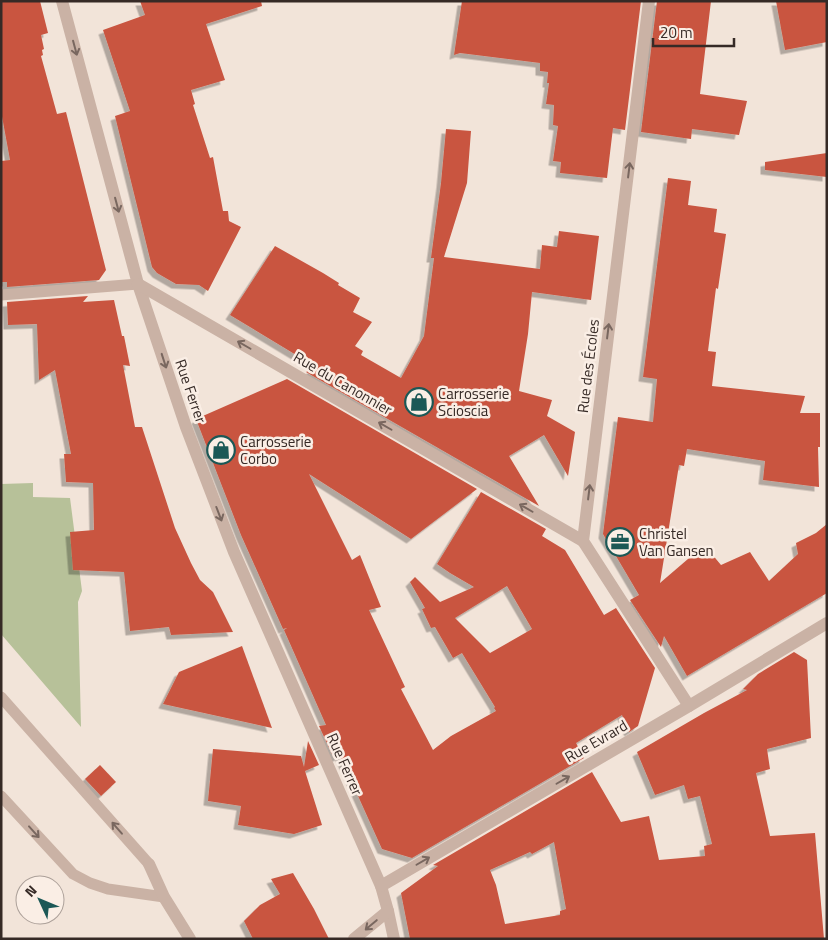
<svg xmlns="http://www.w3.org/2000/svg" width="828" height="940" font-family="'Titillium Web',sans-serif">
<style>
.green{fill:#b7c199}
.building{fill:#c95540;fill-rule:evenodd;filter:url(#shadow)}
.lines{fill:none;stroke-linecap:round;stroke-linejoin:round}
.lane{stroke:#cab2a5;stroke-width:11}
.street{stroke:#cab2a5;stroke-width:12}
.oneway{stroke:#79675f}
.labels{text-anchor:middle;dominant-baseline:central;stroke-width:5;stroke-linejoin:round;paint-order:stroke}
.street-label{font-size:15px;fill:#362a26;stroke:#faeee5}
.poi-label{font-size:15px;fill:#362a26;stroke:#faeee5;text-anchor:start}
</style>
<defs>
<filter id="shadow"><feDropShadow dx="-4.5" dy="4.5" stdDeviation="0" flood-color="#0004"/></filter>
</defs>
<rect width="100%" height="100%" fill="#f2e4d9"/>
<path class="green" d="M 33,483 L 33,497 L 70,498 L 82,591 L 78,602 L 81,727 L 1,634 L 1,484 Z"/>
<g class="building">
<path d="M 1,1 L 40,1 L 48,33 L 41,35 L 44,49 L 42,50 L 43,55 L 41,56 L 57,114 L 66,112 L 106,270 L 99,280 L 7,287 L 7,282 L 1,282 L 1,161 L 10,160 L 1,111 Z"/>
<path d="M 140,1 L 261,1 L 262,6 L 206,24 L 225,80 L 191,90 L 195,104 L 193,105 L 210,158 L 213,157 L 223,211 L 228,211 L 229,221 L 241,227 L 208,291 L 199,285 L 176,284 L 157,273 L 152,267 L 115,116 L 130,111 L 103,30 L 145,15 Z"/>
<path d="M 462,1 L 641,1 L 625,130 L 613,128 L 607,178 L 560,173 L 561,162 L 553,161 L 558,126 L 553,125 L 554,105 L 546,104 L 549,83 L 547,83 L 548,72 L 540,71 L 540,63 L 460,53 L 454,55 Z"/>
<path d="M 657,1 L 711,1 L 700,94 L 747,101 L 739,135 L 692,129 L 691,139 L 641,132 Z"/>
<path d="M 776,1 L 827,1 L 827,42 L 785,50 Z"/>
<path d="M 446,129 L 471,131 L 467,183 L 444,257 L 540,269 L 542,245 L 557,247 L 559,231 L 599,236 L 591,300 L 532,292 L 528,334 L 519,391 L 552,400 L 547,416 L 575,432 L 568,476 L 544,435 L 509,456 L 539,506 L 306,372 L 316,367 L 230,315 L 275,246 L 323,273 L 339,283 L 338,285 L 360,298 L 353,312 L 372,322 L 355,346 L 363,351 L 361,355 L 401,378 L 424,336 L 434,258 L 431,258 L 441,183 Z"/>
<path d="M 827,153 L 827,177 L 765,170 L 765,162 Z"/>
<path d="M 668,178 L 691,181 L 688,205 L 717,209 L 714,232 L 726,234 L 718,289 L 716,288 L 708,351 L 716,352 L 712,386 L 805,396 L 800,413 L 820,413 L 820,447 L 818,447 L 819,487 L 763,480 L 765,461 L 687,449 L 684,466 L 679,465 L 660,583 L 702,547 L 708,555 L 711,553 L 721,565 L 750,552 L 769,581 L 798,554 L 796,543 L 816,533 L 827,524 L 827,593 L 687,676 L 664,636 L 661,647 L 630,600 L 639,595 L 603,534 L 618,417 L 653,422 L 657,379 L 643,377 Z"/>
<path d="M 88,296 L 83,302 L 114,300 L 122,336 L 124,336 L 130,366 L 123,365 L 135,427 L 142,427 L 175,528 L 191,563 L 200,580 L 213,592 L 233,632 L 171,635 L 169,627 L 130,631 L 124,572 L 73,570 L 70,532 L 94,530 L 93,483 L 66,482 L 64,454 L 71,454 L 55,370 L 39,380 L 37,324 L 8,325 L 7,302 Z"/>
<path d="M 287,379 L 477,489 L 411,539 L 309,474 L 352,560 L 360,555 L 381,607 L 369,610 L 405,687 L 401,689 L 433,750 L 451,736 L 496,711 L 494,708 L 495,707 L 462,653 L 453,658 L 435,627 L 431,628 L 422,609 L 425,608 L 410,582 L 415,577 L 440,602 L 474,587 L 450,573 L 437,564 L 481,492 L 546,529 L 542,536 L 565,550 L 604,615 L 616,608 L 655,668 L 638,726 L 629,732 L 622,715 L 576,743 L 584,758 L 412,858 L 382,849 L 340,756 L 334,758 L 319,726 L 326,725 L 284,630 L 287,628 L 283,629 L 241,535 L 196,419 ZM 507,586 L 532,629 L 490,653 L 455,618 Z"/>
<path d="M 242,646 L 272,728 L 163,704 L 179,672 Z"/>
<path d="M 794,652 L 807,660 L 811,738 L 767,749 L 770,769 L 756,773 L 770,836 L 815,833 L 824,939 L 410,939 L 401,893 L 438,866 L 433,865 L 592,772 L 621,822 L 649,816 L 659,860 L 705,856 L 704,846 L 712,844 L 700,796 L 688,799 L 684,785 L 655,795 L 637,752 L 704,713 L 747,690 L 743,689 L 758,674 ZM 554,842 L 566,909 L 560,911 L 560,915 L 505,924 L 496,885 L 490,870 L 530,852 L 532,854 Z"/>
<path d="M 308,741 L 319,765 L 305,771 L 322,825 L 294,834 L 238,825 L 241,806 L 208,801 L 213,749 L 301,756 L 304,767 Z"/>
<path d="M 100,765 L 116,782 L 101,796 L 85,779 Z"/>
<path d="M 293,873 L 314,909 L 329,939 L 253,939 L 244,921 L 260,905 L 280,894 L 271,879 Z"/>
</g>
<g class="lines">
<g class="lane">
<path d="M 1,295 L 138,284"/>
<path d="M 1,697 L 149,864"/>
<path d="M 1,796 L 73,874 L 90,883 L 108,889 L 164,897"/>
</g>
<g class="street">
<path d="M 62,1 L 138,284 L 186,427 L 234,552 L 381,886 L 388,911 L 394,939"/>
<path d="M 649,1 L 583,541 L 689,706"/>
<path d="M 138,284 L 583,541"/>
<path d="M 149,864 L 164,897 L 190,939"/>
<path d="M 381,886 L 689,706 L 827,623"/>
<path d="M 354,939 L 388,911"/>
</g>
</g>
<defs><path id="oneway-shaft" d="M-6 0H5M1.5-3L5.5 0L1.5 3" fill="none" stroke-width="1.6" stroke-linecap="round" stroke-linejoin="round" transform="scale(1.25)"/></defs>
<g class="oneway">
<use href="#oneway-shaft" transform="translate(75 48) rotate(75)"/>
<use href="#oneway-shaft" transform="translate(629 170) rotate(-83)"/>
<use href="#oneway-shaft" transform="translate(117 205) rotate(75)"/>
<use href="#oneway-shaft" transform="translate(608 331) rotate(-83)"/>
<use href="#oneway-shaft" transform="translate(244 345) rotate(-150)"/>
<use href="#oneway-shaft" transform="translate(164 361) rotate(72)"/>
<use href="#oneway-shaft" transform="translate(385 426) rotate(-150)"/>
<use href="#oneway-shaft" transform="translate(589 492) rotate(-83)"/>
<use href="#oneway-shaft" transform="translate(526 508) rotate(-150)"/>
<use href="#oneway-shaft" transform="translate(219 514) rotate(69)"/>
<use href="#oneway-shaft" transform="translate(563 780) rotate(-30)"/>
<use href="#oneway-shaft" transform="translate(117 828) rotate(-131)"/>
<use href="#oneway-shaft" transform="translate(34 832) rotate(48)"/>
<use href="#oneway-shaft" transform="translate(423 861) rotate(-30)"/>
<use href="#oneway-shaft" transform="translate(371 925) rotate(140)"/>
</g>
<defs>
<symbol id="shop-ring" viewBox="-11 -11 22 22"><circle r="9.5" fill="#faeee5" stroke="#1b5856" stroke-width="1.5"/><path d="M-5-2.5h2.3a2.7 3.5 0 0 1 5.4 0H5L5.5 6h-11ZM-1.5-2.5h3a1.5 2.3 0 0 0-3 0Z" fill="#1b5856"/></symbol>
<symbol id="office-ring" viewBox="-11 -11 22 22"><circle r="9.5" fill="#faeee5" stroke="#1b5856" stroke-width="1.5"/><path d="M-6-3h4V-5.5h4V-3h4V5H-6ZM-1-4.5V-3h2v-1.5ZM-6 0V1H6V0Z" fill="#1b5856"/></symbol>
</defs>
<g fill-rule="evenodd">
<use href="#shop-ring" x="403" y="386" width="32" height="32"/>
<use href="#shop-ring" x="205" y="434" width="32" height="32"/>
<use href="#office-ring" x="604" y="526" width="32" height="32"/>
</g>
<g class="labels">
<g class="street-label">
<text transform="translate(588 366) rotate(-83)">Rue des Écoles</text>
<text transform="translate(343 383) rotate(30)">Rue du Canonnier</text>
<text transform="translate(191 391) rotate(71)">Rue Ferrer</text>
<text transform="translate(596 741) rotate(-30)">Rue Evrard</text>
<text transform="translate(345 764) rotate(66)">Rue Ferrer</text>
</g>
<g class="poi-label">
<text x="438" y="393">Carrosserie<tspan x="438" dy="17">Scioscia</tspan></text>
<text x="240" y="441">Carrosserie<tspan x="240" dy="17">Corbo</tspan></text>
<text x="639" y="533">Christel<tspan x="639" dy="17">Van Gansen</tspan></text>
</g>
</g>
<rect width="828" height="940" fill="none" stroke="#362a26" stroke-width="5"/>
<g transform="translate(40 900) rotate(314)"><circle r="24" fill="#faeee5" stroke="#aca099"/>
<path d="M0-4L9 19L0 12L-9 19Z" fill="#1b5856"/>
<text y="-8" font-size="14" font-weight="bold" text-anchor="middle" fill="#362a26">N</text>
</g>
<path d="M653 38v8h81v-8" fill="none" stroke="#362a26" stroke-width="2.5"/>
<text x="660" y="38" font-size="15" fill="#362a26" stroke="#faeee5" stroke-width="4" paint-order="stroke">20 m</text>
</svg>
